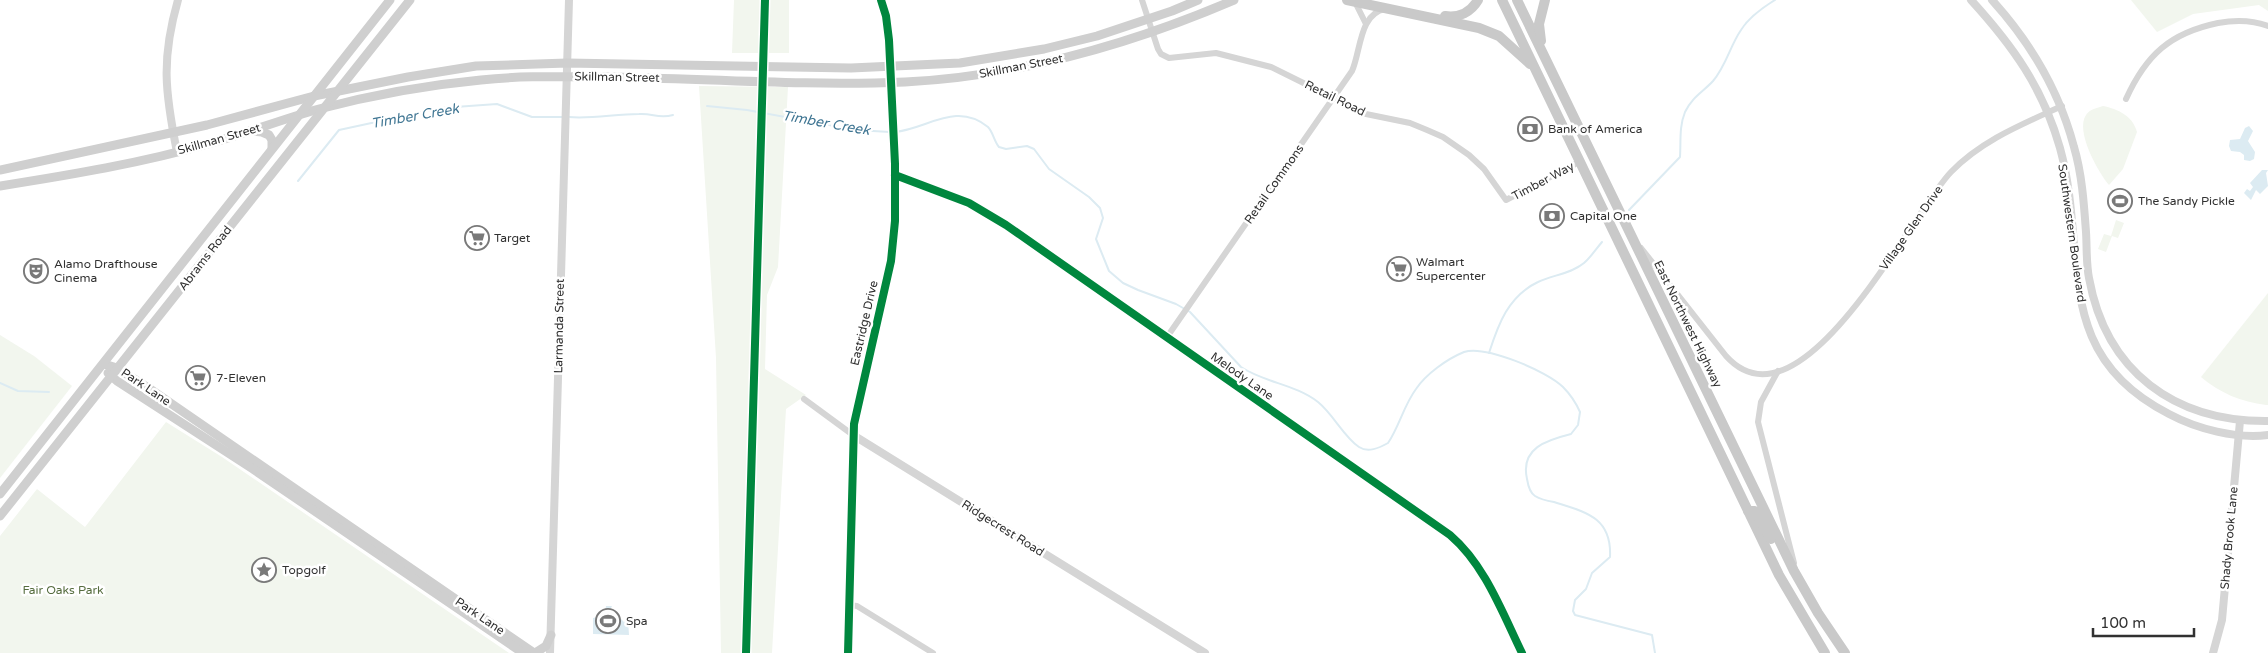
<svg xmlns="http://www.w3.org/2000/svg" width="2268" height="653" font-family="'Varela Round',sans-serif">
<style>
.green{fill:#f2f6ee}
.water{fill:#dcebf2}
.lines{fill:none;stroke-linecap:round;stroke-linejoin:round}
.stream{stroke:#dcebf2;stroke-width:2}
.minor{stroke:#d5d5d5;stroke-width:6}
.tertiary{stroke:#d5d5d5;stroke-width:8}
.secondary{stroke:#cfcfcf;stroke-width:9}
.primary{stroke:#c9c9c9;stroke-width:10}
.cycleway-casing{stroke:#fff;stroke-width:11}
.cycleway{stroke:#00873e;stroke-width:8}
.labels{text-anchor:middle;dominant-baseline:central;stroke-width:5;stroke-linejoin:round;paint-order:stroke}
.street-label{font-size:12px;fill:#313131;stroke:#fff}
.poi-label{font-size:12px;fill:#313131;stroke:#fff;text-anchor:start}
.park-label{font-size:12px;fill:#566d3f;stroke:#fff}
.water-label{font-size:14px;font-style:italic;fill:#407693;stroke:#fff}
</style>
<rect width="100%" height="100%" fill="#fff"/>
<g class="green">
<path d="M 734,0 L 789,0 L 789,53 L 732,53 Z"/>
<path d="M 2131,0 L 2268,0 L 2268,11 L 2259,5 L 2193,14 L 2157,32 Z"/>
<path d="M 699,86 L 788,87 L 778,267 L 767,295 L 765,369 L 806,395 L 786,409 L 772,653 L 721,653 L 716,358 Z"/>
<path d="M 2103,106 C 2118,109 2133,116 2137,132 L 2123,169 L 2109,185 C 2098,172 2075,131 2086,115 C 2090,109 2097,108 2103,106 Z"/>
<path d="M 2116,220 L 2124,223 L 2118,238 L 2112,236 L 2106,252 L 2098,249 L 2104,234 L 2111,236 Z"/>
<path d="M 2268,293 L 2268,405 L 2266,405 C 2241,402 2220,393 2201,377 Z"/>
<path d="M 0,335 L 34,356 L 72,386 L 0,478 Z"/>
<path d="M 166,422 L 222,457 L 509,653 L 0,653 L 0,536 L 37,489 L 85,527 Z"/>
</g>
<g class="water">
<path d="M 2249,126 L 2253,131 L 2248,141 L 2255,152 L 2254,159 L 2250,161 L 2244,160 L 2244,155 L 2240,152 L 2231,151 L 2229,146 L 2230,140 L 2240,139 L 2245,128 Z"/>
<path d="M 2262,170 L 2268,170 L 2266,173 L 2268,186 L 2260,194 L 2256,190 L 2251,200 L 2244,193 L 2247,189 L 2250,191 L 2253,187 L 2250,183 Z"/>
<path d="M 606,606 L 612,606 L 611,608 L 608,609 L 608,617 L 620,618 L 624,622 L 628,620 L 629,635 L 593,634 L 593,618 L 605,615 Z"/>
</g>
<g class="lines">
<g class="stream">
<path d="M 707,106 L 747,110 L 856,130 L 890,132"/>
<path d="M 569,117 C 592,119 615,114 639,114 C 653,113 658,119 673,115"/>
<path d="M 895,132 C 927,129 956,101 988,127 C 993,132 994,141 999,147 L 1006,149 L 1027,146 L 1034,149 L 1049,169 L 1089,197 L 1100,208 L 1103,218 L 1096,239 L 1109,271 L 1123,283 L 1138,290 L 1176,304 L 1190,312 L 1241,367 C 1265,383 1295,384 1318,402 C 1333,414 1344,437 1359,447 C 1368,453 1379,448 1388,443 C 1399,427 1404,405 1416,389 C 1426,374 1447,359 1464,352 C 1485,345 1547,371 1563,387 C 1570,394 1576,403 1580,412 L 1578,425 L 1571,434 C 1547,440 1520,448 1527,479 C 1528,485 1530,493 1535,496 C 1540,499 1548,501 1554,502 C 1585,512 1612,517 1610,557 L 1592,573 L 1586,589 L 1575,600 L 1573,611 L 1575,615 L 1652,635 L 1655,653"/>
<path d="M 298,181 L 339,130 L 441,108 L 497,104 L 532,117 L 564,117"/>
<path d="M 1629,210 L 1680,157 C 1681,141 1679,127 1685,112 C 1693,96 1703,92 1713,81 C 1726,66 1730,46 1741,30 C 1749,17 1762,8 1775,0"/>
<path d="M 1489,353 C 1498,325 1508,296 1538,282 C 1552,275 1571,274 1584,263 C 1591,257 1596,249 1602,242"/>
<path d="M 0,383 L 18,391 L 49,392"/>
</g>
<g class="minor">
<path d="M 1142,0 L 1158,49 L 1161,54 L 1169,58 L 1216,53 L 1271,67 L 1366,114 L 1410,123 L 1427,130 L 1443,137 L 1469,155 L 1484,169 L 1506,200 L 1579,162"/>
<path d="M 1355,2 L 1366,24"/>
<path d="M 2126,99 C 2146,55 2170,33 2218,23 C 2235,20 2252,20 2268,26"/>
<path d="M 1641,248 L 1726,356 C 1801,439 1911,213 1951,172 C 1982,140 2023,124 2062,106"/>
<path d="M 1167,337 L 1352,71 C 1361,51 1359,14 1385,9"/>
<path d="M 1778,371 L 1761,402 L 1758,422 L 1794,563"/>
<path d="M 804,399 L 853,435"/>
<path d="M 849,605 L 857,606 L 933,653"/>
</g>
<g class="tertiary">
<path d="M 1971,0 C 2013,46 2043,88 2060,148 C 2089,253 2049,353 2169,414 C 2197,429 2236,439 2268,435"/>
<path d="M 1992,0 C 2031,43 2059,90 2074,147 C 2082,174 2084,204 2086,232 C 2087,247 2086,263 2089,278 C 2106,372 2175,422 2268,421"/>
<path d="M 177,152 C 165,92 161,59 178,0"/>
<path d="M 895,175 L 969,203 L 1006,225 L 1450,535 C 1485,565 1502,612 1522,653"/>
<path d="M 853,435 L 1205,653"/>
<path d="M 550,653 L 569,0"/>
<path d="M 848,653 L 854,424 L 891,261 L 895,221 L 895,164 L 889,40 L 886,16 L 881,0"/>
<path d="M 2213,653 L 2222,620 L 2240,421"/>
</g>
<g class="secondary">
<path d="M 250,131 L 262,132 L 269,135 L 272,140 L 272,148"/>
<path d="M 0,170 L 207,125 L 314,96 L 408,77 L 476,66 L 567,63 L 851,68 L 960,63 L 1044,49 L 1097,36 L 1172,11 L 1198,0"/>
<path d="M 0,186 C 69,175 143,163 211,143 C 247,133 283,119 319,109 C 372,95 427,85 481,80 C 525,75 570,77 614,77 C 710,79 808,86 905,82 C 1020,76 1129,45 1234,0"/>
<path d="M 104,364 L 117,368 L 150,389 L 534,653"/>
<path d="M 108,373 L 117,381 L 253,469 L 523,653"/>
<path d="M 0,494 L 390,0"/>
<path d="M 0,516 L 410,0"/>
<path d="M 535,653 L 546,646 L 551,635"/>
</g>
<g class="primary">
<path d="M 1347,0 L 1479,28 L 1499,36 L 1530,64"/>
<path d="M 1502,0 L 1779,575 L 1825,653"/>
<path d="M 1517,0 L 1794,571 L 1818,613 L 1845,653"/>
<path d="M 1445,16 C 1459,18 1471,12 1478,0"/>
<path d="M 1541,41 L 1539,24 L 1545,0"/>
<path d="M 1748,511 L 1755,511 L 1771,539"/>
</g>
<defs>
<g id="cycleway">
<path d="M 895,175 L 969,203 L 1006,225 L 1450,535 C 1485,565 1502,612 1522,653"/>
<path d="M 746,653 L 765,0"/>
<path d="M 848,653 L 854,424 L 891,261 L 895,221 L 895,164 L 889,40 L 886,16 L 881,0"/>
</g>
</defs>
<use href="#cycleway" class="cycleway-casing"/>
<use href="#cycleway" class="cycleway"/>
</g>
<defs>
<symbol id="bank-ring" viewBox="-11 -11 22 22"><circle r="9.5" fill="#fff" stroke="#797979" stroke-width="1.5"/><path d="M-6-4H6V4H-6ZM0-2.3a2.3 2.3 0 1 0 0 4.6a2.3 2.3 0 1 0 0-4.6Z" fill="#797979"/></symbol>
<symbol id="stadium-ring" viewBox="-11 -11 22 22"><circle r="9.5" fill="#fff" stroke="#797979" stroke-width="1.5"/><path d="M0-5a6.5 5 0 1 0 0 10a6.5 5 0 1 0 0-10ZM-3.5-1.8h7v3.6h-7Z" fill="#797979"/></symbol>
<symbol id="supermarket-ring" viewBox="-11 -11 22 22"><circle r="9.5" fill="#fff" stroke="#797979" stroke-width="1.5"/><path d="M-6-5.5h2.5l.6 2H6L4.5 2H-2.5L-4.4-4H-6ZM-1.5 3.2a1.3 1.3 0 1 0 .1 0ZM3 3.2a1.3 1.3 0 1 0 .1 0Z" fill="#797979"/></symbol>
<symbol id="theatre-ring" viewBox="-11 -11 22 22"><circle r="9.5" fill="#fff" stroke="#797979" stroke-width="1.5"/><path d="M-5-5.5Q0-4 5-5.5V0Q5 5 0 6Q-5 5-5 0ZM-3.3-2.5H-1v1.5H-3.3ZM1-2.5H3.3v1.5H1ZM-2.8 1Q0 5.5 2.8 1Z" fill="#797979"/></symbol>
<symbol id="sight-ring" viewBox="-11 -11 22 22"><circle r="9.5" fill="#fff" stroke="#797979" stroke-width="1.5"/><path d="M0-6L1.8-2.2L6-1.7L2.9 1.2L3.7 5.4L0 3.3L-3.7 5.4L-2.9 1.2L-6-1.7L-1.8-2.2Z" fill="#797979"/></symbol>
</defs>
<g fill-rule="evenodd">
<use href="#bank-ring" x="1516" y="115" width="28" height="28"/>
<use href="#stadium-ring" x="2106" y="187" width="28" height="28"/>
<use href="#bank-ring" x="1538" y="202" width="28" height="28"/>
<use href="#supermarket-ring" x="463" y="224" width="28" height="28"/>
<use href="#supermarket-ring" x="1385" y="255" width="28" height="28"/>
<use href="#theatre-ring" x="22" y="257" width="28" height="28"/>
<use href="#supermarket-ring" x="184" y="364" width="28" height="28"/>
<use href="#sight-ring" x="250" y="556" width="28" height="28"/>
<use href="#stadium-ring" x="594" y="607" width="28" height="28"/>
</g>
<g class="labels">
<g class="street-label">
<text transform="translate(1021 66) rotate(-11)">Skillman Street</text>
<text transform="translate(617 77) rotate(1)">Skillman Street</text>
<text transform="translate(1335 98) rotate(26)">Retail Road</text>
<text transform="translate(219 139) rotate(-16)">Skillman Street</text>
<text transform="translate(1543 181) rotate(-28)">Timber Way</text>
<text transform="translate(1274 184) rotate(-55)">Retail Commons</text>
<text transform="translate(1911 228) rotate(-55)">Village Glen Drive</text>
<text transform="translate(2072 233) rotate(82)">Southwestern Boulevard</text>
<text transform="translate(205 258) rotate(-52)">Abrams Road</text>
<text transform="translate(864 323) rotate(-77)">Eastridge Drive</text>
<text transform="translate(1688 324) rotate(64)">East Northwest Highway</text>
<text transform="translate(559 326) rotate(-89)">Larmanda Street</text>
<text transform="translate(1242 376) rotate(35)">Melody Lane</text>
<text transform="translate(146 387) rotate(34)">Park Lane</text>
<text transform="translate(1003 528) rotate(32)">Ridgecrest Road</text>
<text transform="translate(2229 538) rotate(-85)">Shady Brook Lane</text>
<text transform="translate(480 616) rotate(34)">Park Lane</text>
</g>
<g class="poi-label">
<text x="1548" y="129">Bank of America</text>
<text x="2138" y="201">The Sandy Pickle</text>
<text x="1570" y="216">Capital One</text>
<text x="494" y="238">Target</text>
<text x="1416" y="262">Walmart<tspan x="1416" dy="14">Supercenter</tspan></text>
<text x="54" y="264">Alamo Drafthouse<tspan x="54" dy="14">Cinema</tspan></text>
<text x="216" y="378">7-Eleven</text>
<text x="282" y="570">Topgolf</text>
<text x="626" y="621">Spa</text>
</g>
<g class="park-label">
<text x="63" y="590">Fair Oaks Park</text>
</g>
<g class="water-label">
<text transform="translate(415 116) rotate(-10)">Timber Creek</text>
<text transform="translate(826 123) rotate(10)">Timber Creek</text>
</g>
</g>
<path d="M2093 628v8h101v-8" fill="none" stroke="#313131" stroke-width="2.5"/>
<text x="2100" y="628" font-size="15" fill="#313131" stroke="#ffffff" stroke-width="4" paint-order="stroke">100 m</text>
</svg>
